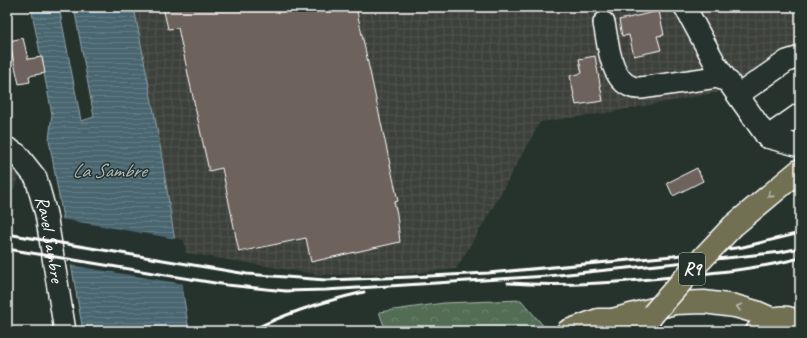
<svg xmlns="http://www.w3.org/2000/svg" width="807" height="338" font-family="Caveat,sans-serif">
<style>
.industrial{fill:url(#industrial-grid)}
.forest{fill:url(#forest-crowns);stroke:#a8b6aa}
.water{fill:url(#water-rules);stroke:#92a3a9}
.pier{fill:#26332d}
.building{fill:#6e625d;stroke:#fff}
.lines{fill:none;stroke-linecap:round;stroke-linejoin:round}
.minor-tunnel{stroke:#3c4742;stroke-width:21;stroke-dasharray:21 10;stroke-linecap:butt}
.minor-casing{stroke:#fff;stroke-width:24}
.major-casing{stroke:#fff;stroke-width:25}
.highway-casing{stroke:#fff;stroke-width:25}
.minor{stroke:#26332d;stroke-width:21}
.major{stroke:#716f52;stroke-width:22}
.highway{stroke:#716f52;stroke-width:22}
.rail{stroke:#fff;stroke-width:3}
.highway-bridge-casing{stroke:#fff;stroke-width:25;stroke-linecap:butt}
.highway-bridge{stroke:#716f52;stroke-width:22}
.oneway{stroke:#bfbeb1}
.labels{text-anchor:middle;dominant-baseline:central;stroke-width:3;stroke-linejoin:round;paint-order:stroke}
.shield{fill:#26332d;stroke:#bec2c0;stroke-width:1}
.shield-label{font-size:18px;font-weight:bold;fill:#fff}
.street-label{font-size:19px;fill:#fff;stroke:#26332d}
.water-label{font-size:20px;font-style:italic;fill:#adbabe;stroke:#26332d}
</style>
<defs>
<pattern id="industrial-grid" width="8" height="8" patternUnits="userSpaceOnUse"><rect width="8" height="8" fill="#3c413b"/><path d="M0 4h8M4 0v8" fill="none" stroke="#50544f"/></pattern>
<pattern id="forest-crowns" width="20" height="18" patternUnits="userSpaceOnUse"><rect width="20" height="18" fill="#526d55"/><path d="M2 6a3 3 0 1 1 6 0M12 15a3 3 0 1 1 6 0" fill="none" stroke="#6c836e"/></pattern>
<pattern id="water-rules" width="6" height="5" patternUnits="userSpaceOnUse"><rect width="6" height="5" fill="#49666f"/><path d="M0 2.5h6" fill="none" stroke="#647d85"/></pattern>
</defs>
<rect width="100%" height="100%" fill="#26332d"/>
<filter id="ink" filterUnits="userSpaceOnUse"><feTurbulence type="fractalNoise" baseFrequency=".025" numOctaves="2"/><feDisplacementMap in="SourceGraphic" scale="8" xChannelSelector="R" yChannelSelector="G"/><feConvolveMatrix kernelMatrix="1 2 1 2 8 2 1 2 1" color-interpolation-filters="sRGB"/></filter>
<g filter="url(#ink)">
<g class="industrial">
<path d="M 134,7 L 800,7 L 800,50 L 772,61 L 720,92 L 606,113 L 540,122 L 492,209 L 456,269 L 402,274 L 320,275 L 186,253 L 184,240 L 175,238 L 159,139 Z"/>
<path d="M 7,160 L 22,172 L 7,203 Z"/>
</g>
<path class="forest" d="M 521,300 L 546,329 L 543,331 L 386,331 L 379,312 L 444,303 Z"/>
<path class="water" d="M 31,7 L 59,7 L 81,121 L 94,117 L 74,7 L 134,7 L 159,139 L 189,331 L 83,331 L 49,140 L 52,114 Z"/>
<path class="pier" d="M 61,219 L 177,239 L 184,284 L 69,265 Z"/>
<g class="building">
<path d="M 163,7 L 356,7 L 398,201 L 394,202 L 397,214 L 400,242 L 311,262 L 306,238 L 239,252 L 222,168 L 209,171 L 178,28 L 168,29 Z"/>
<path d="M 593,7 L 610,7 L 611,14 L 608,12 L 602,11 L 597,14 L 594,16 Z"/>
<path d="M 659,11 L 664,35 L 657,36 L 661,50 L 634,56 L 629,35 L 622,36 L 619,20 Z"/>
<path d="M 23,38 L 28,59 L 42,57 L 45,73 L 29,76 L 30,82 L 19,84 L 9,41 Z"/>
<path d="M 595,56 L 603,101 L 576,105 L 570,76 L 582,73 L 579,59 Z"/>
<path d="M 697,168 L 703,181 L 673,196 L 667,183 Z"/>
</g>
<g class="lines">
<path class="minor-tunnel" d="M 601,7 L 604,23"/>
<defs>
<g id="minor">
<path d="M 685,7 L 715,63 L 767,137"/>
<path d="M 604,23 C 608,42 610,80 632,87 C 635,88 638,88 641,88 L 717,77 L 729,82"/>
<path d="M 738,95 L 787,61 L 800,57"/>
<path d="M 767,137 L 800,114"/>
<path d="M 767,137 L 800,146"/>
<path id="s1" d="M 7,148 L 17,154 L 36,178 L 46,214 L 65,331"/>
</g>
<g id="major">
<path d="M 568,331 L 598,320 L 612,320 L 675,303 L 704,302 L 735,306 L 756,312 L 772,319"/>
<path d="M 757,331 C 768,318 785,312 800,324"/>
</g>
<g id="highway">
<path d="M 733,226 L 800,170"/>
<path d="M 598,331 L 612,320"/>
<path d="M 641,331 L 653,314"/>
</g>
</defs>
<use href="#minor" class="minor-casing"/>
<use href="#major" class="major-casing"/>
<use href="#highway" class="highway-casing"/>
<use href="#minor" class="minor"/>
<use href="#major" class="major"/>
<use href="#highway" class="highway"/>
<g class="rail">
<path d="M 7,234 L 247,274 L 326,280 L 411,277 L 488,273 L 673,256 L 743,247 L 800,233"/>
<path d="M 7,249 L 227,285 L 286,291 L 326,290 L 548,276 L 736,257 L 781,252 L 800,248"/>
<path d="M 508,283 C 566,287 624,282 682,276 C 721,272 762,268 800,258"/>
<path d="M 251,331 C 287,312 325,301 364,292"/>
</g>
<defs>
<path id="highway-bridge" d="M 653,314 L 698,263 L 733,226"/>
</defs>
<use href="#highway-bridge" class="highway-bridge-casing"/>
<use href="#highway-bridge" class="highway-bridge"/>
</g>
<defs><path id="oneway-chevron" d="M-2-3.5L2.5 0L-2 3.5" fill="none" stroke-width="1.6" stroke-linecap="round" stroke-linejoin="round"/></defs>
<g class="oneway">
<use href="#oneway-chevron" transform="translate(770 195) rotate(140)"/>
<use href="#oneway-chevron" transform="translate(739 307) rotate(-165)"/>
</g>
</g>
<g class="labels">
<rect class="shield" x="679" y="253" width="26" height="32" rx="3"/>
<g class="shield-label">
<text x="692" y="269">R9</text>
</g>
<g class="street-label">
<text stroke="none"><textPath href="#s1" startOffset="105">Ravel Sambre</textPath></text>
</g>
<g class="water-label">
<text x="109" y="170">La Sambre</text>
</g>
</g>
<rect width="807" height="338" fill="none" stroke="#26332d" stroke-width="24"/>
<rect x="12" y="12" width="783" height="314" fill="none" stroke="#fff" stroke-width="1.5" filter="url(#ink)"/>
</svg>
